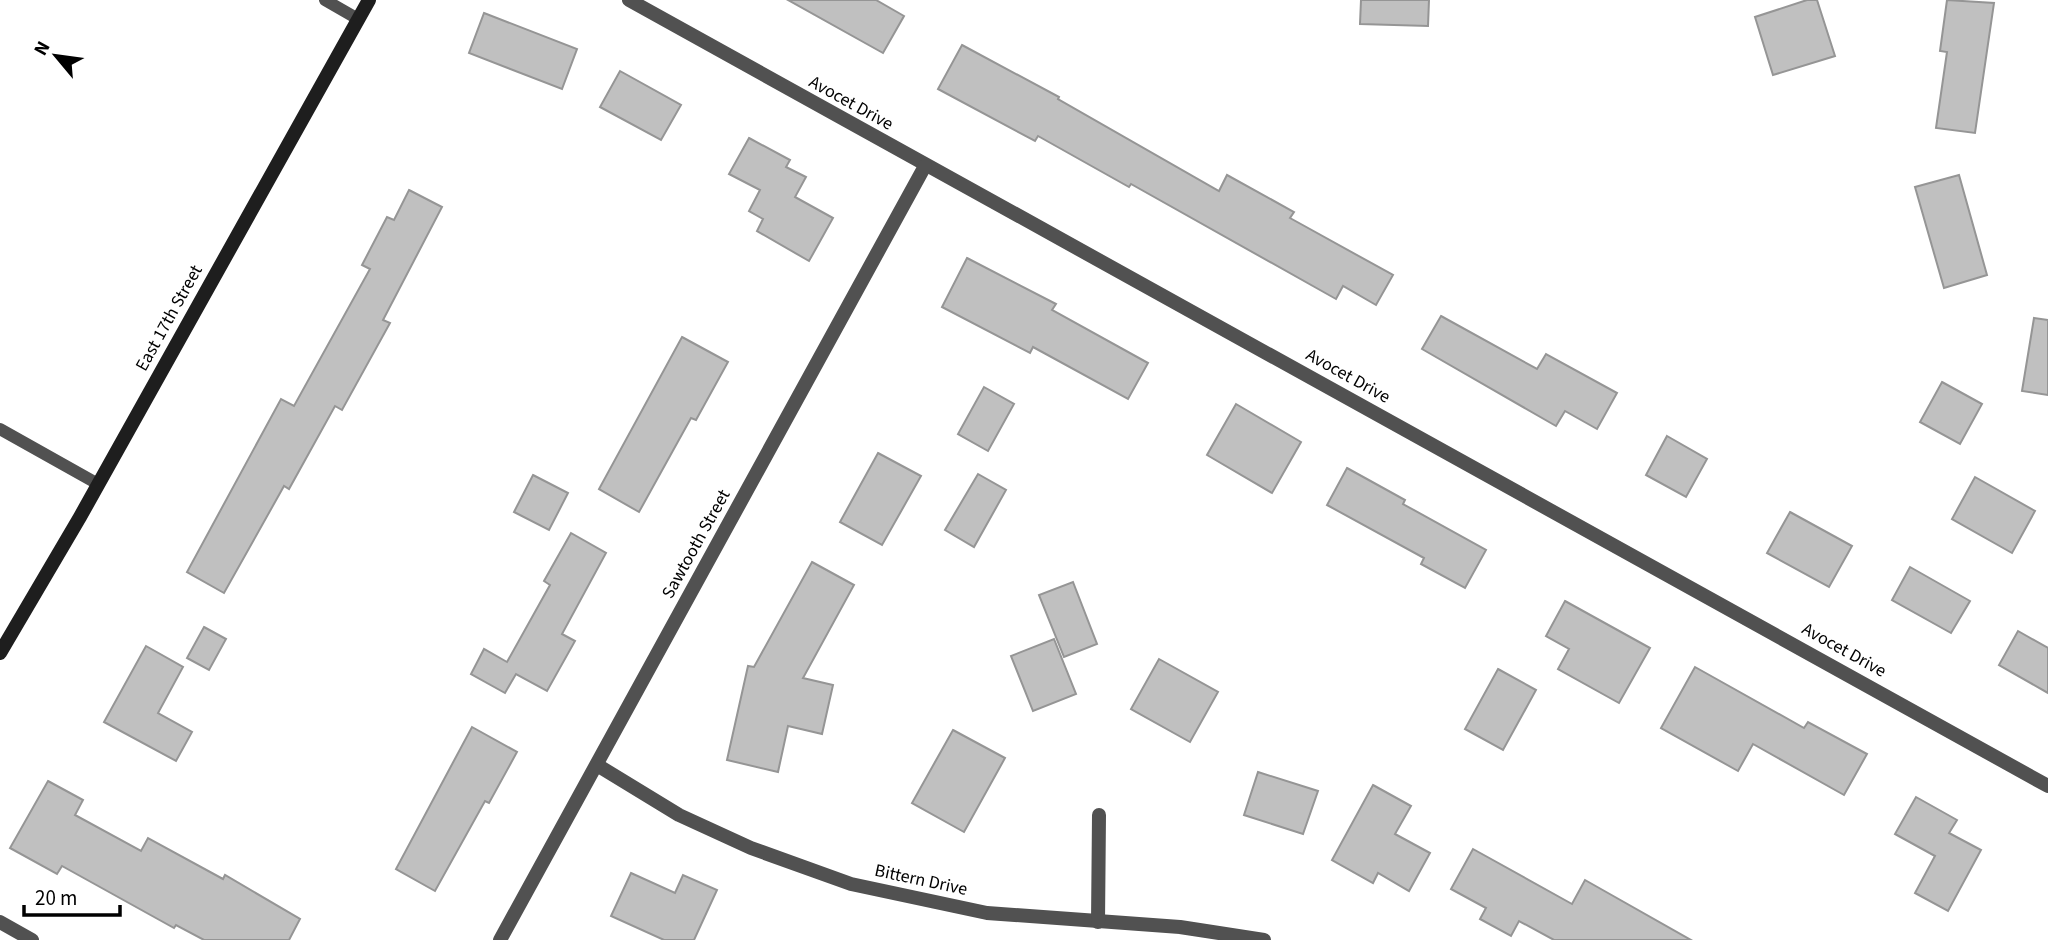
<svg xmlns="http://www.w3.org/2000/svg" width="2048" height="940" font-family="'Source Sans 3',sans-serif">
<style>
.building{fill:#c0c0c0;stroke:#959595;stroke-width:2}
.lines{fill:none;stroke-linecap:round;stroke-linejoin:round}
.service{stroke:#515151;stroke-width:12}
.minor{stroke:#515151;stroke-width:14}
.secondary{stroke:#1e1e1e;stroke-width:14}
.labels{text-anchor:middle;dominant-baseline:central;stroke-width:7;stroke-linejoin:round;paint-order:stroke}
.street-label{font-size:18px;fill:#000;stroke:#fff}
</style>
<rect width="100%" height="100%" fill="#fff"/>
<g class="building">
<path d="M 788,0 L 876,0 L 904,16 L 883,53 Z"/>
<path d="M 1361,0 L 1429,0 L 1428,26 L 1360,24 Z"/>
<path d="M 1807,0 L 1817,0 L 1835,56 L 1773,75 L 1755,17 Z"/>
<path d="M 1947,0 L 1994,3 L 1975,133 L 1936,128 L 1947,52 L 1940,51 Z"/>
<path d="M 484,13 L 577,49 L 562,89 L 469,53 Z"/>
<path d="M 962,45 L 1059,97 L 1058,99 L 1219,191 L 1227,175 L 1294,212 L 1290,218 L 1393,275 L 1376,305 L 1343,286 L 1336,299 L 1131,184 L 1129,187 L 1038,136 L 1035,141 L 938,89 Z"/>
<path d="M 620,71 L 681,105 L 661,140 L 600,107 Z"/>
<path d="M 749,138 L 790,160 L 786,167 L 806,177 L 795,197 L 833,218 L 809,261 L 757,231 L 763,219 L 749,211 L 760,190 L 729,174 Z"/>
<path d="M 1959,175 L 1987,275 L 1944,288 L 1915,187 Z"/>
<path d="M 409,190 L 442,207 L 383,320 L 390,323 L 342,410 L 335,406 L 289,489 L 284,486 L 224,593 L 187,572 L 281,399 L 294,406 L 370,269 L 362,265 L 387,217 L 394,220 Z"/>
<path d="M 967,258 L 1056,304 L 1052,310 L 1148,363 L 1128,399 L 1033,347 L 1030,353 L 942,307 Z"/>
<path d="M 1441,316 L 1537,369 L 1546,354 L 1617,393 L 1597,429 L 1565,411 L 1556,426 L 1422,349 Z"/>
<path d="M 2034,318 L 2048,320 L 2048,395 L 2022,391 Z"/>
<path d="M 682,337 L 728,362 L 696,420 L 691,418 L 639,512 L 599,489 Z"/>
<path d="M 1942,382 L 1982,404 L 1960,444 L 1920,422 Z"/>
<path d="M 984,387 L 1014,404 L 988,451 L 958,434 Z"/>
<path d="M 1236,404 L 1301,442 L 1272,493 L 1207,455 Z"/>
<path d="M 1667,436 L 1707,459 L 1686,497 L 1646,475 Z"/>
<path d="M 878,453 L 921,476 L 882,545 L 840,522 Z"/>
<path d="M 1347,468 L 1405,500 L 1403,504 L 1486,550 L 1465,588 L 1421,564 L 1424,558 L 1327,505 Z"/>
<path d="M 978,474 L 1006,490 L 974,547 L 945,530 Z"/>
<path d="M 533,475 L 568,493 L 549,530 L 514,512 Z"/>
<path d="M 1975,477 L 2035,511 L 2012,553 L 1952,519 Z"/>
<path d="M 1790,512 L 1852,546 L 1829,587 L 1767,553 Z"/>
<path d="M 571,533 L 606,553 L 562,634 L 575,641 L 547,691 L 516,674 L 505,693 L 471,674 L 484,649 L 507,662 L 550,585 L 544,581 Z"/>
<path d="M 812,562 L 854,585 L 803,678 L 833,685 L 822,734 L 788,726 L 778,772 L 727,760 L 748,666 L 754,667 Z"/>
<path d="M 1910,567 L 1970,601 L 1951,633 L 1892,600 Z"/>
<path d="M 1073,582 L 1097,644 L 1064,657 L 1039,595 Z"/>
<path d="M 1565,601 L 1650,648 L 1619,703 L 1558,669 L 1569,649 L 1546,636 Z"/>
<path d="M 204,627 L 226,639 L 209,670 L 187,658 Z"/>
<path d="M 2018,631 L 2048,648 L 2048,693 L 1999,665 Z"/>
<path d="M 1054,639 L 1076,694 L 1033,711 L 1011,656 Z"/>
<path d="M 146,646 L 183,667 L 158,713 L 192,732 L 176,761 L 104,722 Z"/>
<path d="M 1159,659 L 1218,692 L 1190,742 L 1131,709 Z"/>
<path d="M 1695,667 L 1804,728 L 1808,722 L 1867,754 L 1844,795 L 1753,744 L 1738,771 L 1661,728 Z"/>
<path d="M 1498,669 L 1536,690 L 1503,750 L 1465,729 Z"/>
<path d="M 472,727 L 517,752 L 489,803 L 485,801 L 435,891 L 396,869 Z"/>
<path d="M 953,730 L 1005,758 L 964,832 L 912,803 Z"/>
<path d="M 1258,772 L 1318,791 L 1303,834 L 1244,815 Z"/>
<path d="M 48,781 L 83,800 L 75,815 L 141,851 L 148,838 L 223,879 L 225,875 L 300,919 L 289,940 L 204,940 L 176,925 L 174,928 L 62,866 L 57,874 L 10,848 Z"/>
<path d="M 1373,785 L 1411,806 L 1395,834 L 1430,853 L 1409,891 L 1378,873 L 1373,883 L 1332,860 Z"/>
<path d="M 1916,797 L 1957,820 L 1949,833 L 1981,850 L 1948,911 L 1915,893 L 1935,856 L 1895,834 Z"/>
<path d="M 1473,849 L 1572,904 L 1585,880 L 1691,940 L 1554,940 L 1519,921 L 1511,936 L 1480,919 L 1486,908 L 1451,889 Z"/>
<path d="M 631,873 L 675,893 L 683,875 L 717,890 L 694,940 L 664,940 L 611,916 Z"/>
</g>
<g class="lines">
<g class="service">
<path d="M 325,0 L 358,19"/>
<path d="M 0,429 L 98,484"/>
</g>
<g class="minor">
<path d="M 629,0 L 2048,786"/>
<path d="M 597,765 L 679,815 L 751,848 L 851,884 L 987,913 L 1180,927 L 1264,940"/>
<path d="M 0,922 L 32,940"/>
<path d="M 1098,922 L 1099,815"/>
<path d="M 500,940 L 925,166"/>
</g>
<path class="secondary" d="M 0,653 L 80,517 L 369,0"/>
</g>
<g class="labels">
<g class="street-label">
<text transform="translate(851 103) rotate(29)">Avocet Drive</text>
<text transform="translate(169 318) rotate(-61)">East 17th Street</text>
<text transform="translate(1348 376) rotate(29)">Avocet Drive</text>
<text transform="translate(696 544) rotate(-61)">Sawtooth Street</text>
<text transform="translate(1844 650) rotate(29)">Avocet Drive</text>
<text transform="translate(921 880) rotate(12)">Bittern Drive</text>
</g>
</g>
<g transform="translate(56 56) rotate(299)" stroke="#ffffff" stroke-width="5" paint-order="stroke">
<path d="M0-5L12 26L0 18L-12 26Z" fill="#000000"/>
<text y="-10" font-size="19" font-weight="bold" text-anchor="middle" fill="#000000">N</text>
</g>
<path d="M24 905v10h96v-10" fill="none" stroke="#000000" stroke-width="3.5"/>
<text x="35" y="905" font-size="21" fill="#000000" stroke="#ffffff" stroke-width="5" paint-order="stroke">20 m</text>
</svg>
